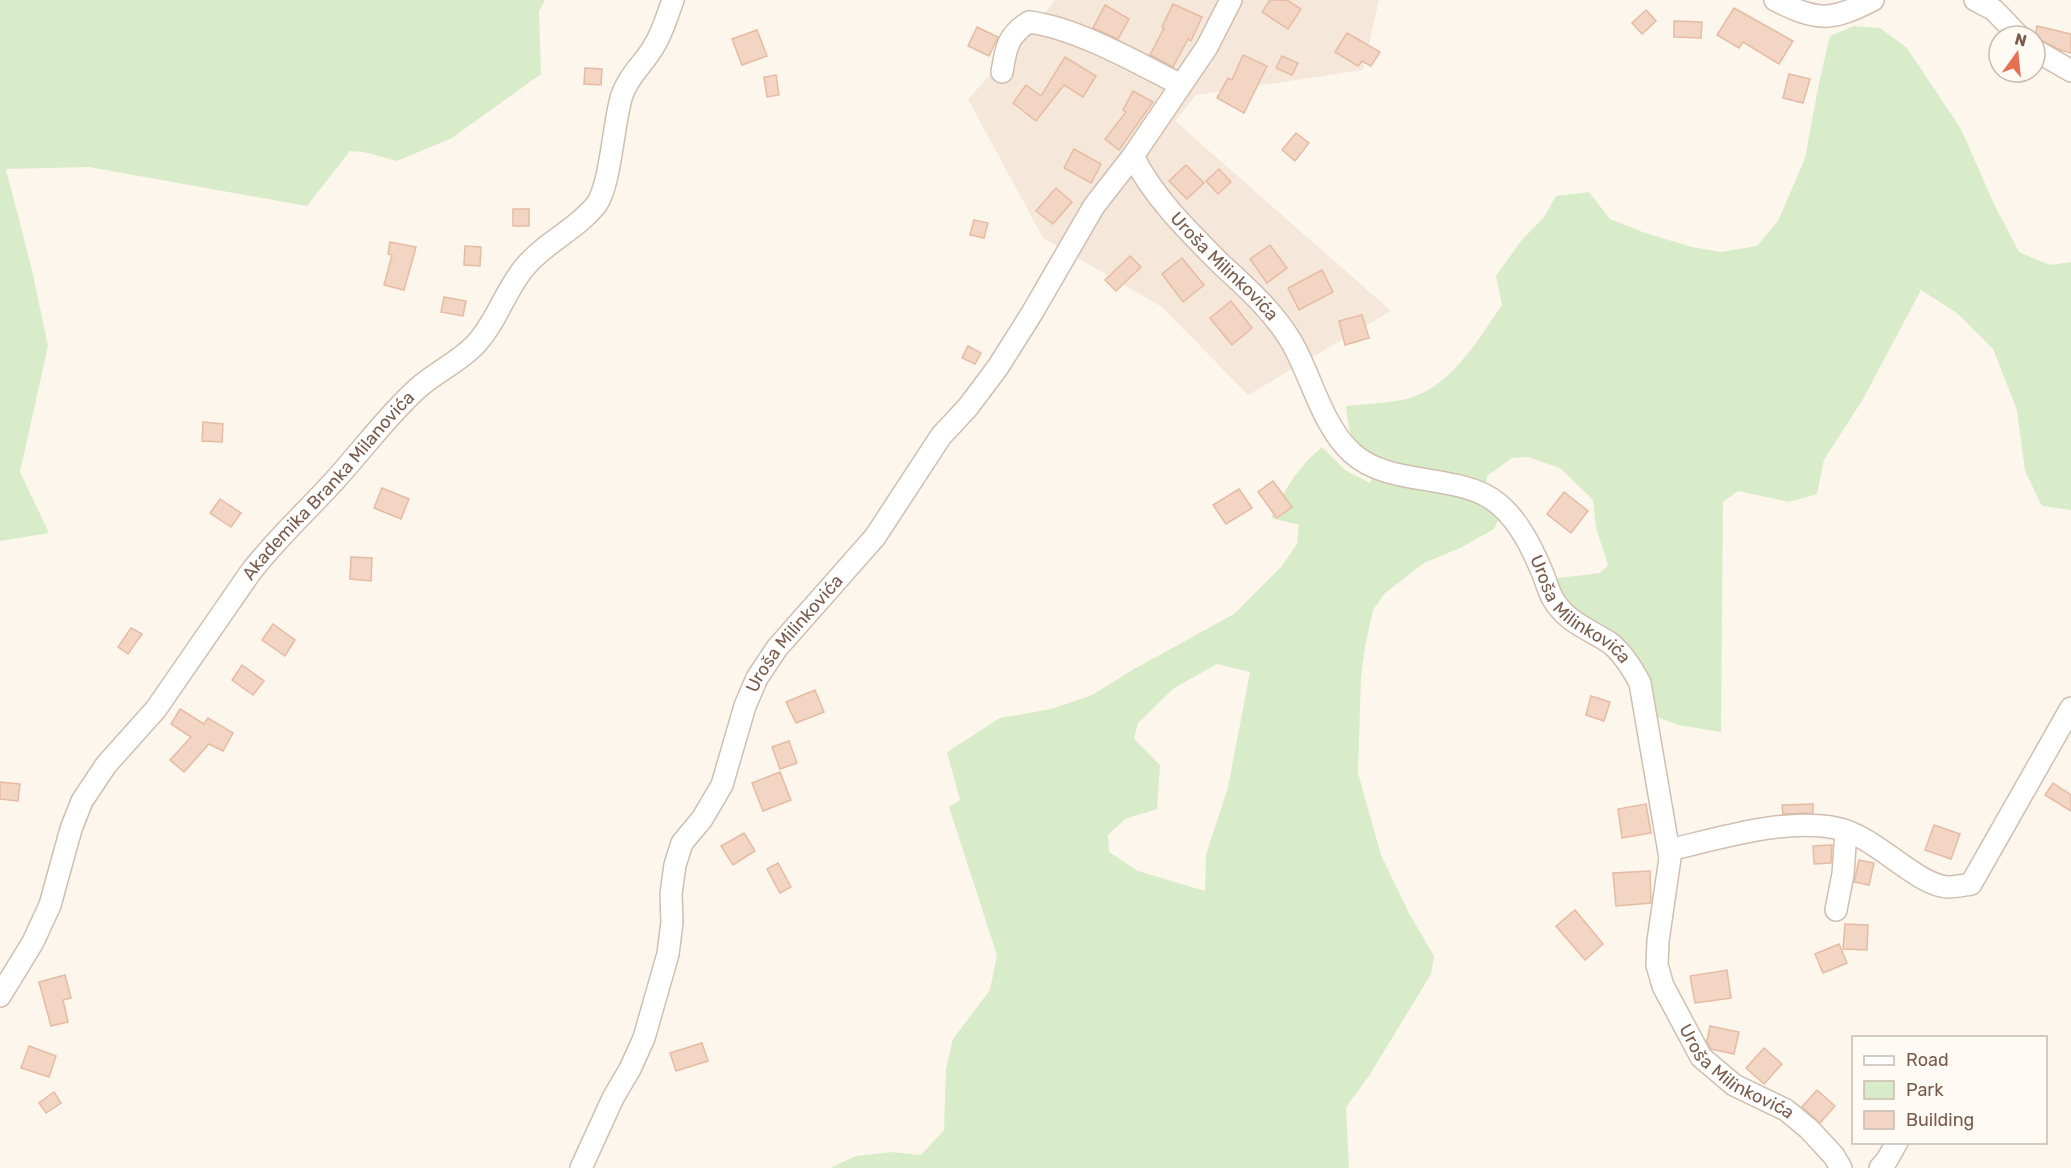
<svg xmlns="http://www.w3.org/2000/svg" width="2071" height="1168" font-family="Rubik,sans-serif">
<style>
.residential{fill:#f5e8da}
.green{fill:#d8ecc9;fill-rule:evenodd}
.building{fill:#f3d5c3;stroke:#e6bba3;stroke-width:1.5}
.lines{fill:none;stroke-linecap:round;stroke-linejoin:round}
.minor-casing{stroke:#d1beb0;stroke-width:24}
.minor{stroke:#fff;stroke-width:21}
.labels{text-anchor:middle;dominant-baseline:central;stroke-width:5;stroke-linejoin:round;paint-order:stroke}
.street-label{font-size:18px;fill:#7a5c4d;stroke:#fffaf3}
</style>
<rect width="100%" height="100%" fill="#fdf6ec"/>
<path class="residential" d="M 1055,0 L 1379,0 L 1363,70 L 1196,95 L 1175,121 L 1391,311 L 1248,395 L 1162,307 L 1043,238 L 968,99 L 1037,24 Z"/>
<g class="green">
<path d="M 0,0 L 545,0 L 539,11 L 541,74 L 452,138 L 397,161 L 364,152 L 350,151 L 307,206 L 89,167 L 6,169 L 32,270 L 48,346 L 20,472 L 49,533 L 0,541 Z"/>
<path d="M 1854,26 L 1880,28 L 1907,48 L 1961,129 L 1993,202 L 2019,252 L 2050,265 L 2071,262 L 2071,510 L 2042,506 L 2025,471 L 2017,410 L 1993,349 L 1958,314 L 1921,290 L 1863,399 L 1824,460 L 1817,494 L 1789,502 L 1738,491 L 1723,502 L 1721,732 L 1678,725 L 1647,713 L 1629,667 L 1542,580 L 1600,573 L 1608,565 L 1596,528 L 1593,500 L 1560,468 L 1528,457 L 1512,458 L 1487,476 L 1486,487 L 1506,503 L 1494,529 L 1460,548 L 1424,563 L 1385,593 L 1373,610 L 1365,647 L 1361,677 L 1358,773 L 1381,855 L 1409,913 L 1434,956 L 1431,974 L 1369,1076 L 1346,1107 L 1349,1168 L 776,1168 L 830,1168 L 856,1156 L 892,1152 L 921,1155 L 944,1130 L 946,1069 L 953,1039 L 990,990 L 997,955 L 949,807 L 960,800 L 947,752 L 1000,718 L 1051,709 L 1092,695 L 1134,669 L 1234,614 L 1281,567 L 1297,544 L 1299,525 L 1271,518 C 1284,490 1298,467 1322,447 L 1345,470 L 1370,483 L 1378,464 C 1351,443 1350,440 1346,406 C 1365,404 1384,403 1402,400 C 1450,390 1476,342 1502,305 L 1496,276 L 1521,241 L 1544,217 L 1556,196 L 1589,192 L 1610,219 L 1645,233 L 1692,247 L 1721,252 L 1757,246 L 1778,221 L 1805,158 L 1819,83 L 1830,36 ZM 1217,664 L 1250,672 L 1228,787 L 1206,855 L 1205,891 L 1138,871 L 1109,852 L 1108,835 L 1125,819 L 1157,809 L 1160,765 L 1134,739 L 1138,723 L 1174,688 Z"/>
</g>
<g class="building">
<path d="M 1270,0 L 1287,0 L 1301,9 L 1288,29 L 1262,12 Z"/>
<path d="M 1173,4 L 1202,17 L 1191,41 L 1188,39 L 1173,67 L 1150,55 L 1164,28 L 1162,27 Z"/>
<path d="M 1105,5 L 1129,19 L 1118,39 L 1093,28 Z"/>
<path d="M 1734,8 L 1793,41 L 1779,64 L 1743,42 L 1739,48 L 1717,35 Z"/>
<path d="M 1646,10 L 1656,21 L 1642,34 L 1632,23 Z"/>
<path d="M 1674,21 L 1702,22 L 1701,38 L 1674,37 Z"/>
<path d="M 2037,26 L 2071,34 L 2071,53 L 2060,50 L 2035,37 Z"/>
<path d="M 977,27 L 998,37 L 989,56 L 968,46 Z"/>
<path d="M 757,30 L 767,56 L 742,65 L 732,39 Z"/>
<path d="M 1347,33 L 1380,52 L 1371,66 L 1362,61 L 1358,66 L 1335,52 Z"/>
<path d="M 1243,55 L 1267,66 L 1244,113 L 1217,98 L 1228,78 L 1232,80 Z"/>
<path d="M 1282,56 L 1298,63 L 1292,75 L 1276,68 Z"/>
<path d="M 1065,57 L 1096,76 L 1083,97 L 1064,85 L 1036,121 L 1013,103 L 1026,85 L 1041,96 Z"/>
<path d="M 585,68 L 602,69 L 601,85 L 584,84 Z"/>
<path d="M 1789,74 L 1810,79 L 1803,103 L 1783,98 Z"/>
<path d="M 776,75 L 779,95 L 767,97 L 764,77 Z"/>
<path d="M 1133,91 L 1153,102 L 1119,150 L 1105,139 L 1126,112 L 1123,110 Z"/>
<path d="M 1296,133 L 1309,143 L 1295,161 L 1282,150 Z"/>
<path d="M 1074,149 L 1101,164 L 1091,183 L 1064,168 Z"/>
<path d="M 1186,165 L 1204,183 L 1187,199 L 1169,181 Z"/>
<path d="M 1219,169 L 1231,182 L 1218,194 L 1206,181 Z"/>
<path d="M 1056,188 L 1072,202 L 1053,224 L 1036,211 Z"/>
<rect x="513" y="209" width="16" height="17"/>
<path d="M 974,220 L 988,223 L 984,238 L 970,235 Z"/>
<path d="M 390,242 L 416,247 L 404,290 L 384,285 L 392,255 L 388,254 Z"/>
<path d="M 1270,245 L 1287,268 L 1267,283 L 1250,259 Z"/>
<path d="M 465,246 L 481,247 L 480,266 L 464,265 Z"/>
<path d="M 1130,256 L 1141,267 L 1116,291 L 1105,280 Z"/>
<path d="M 1182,258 L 1204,285 L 1183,302 L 1162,274 Z"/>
<path d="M 1322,270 L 1333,292 L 1299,310 L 1288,288 Z"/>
<path d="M 444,297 L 466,301 L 463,316 L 441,312 Z"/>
<path d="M 1231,301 L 1252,328 L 1232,345 L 1210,318 Z"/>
<path d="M 1362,315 L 1369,338 L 1345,345 L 1339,321 Z"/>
<path d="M 968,346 L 981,353 L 975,364 L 962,358 Z"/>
<path d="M 203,422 L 223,424 L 222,442 L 202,441 Z"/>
<path d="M 1273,481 L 1292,507 L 1277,518 L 1258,492 Z"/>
<path d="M 382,488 L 409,499 L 401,519 L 374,508 Z"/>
<path d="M 1239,489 L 1252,508 L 1226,524 L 1213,505 Z"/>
<path d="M 1564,492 L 1588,511 L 1571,533 L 1547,514 Z"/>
<path d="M 220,499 L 241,513 L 231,527 L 210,513 Z"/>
<path d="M 351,557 L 372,558 L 371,581 L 350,579 Z"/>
<path d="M 273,624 L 295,640 L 285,656 L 262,640 Z"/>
<path d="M 131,628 L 142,634 L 128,654 L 118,647 Z"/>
<path d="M 242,665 L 264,681 L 253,695 L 232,680 Z"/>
<path d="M 815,690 L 824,712 L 796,723 L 786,702 Z"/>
<path d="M 1591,696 L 1610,702 L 1604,721 L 1586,715 Z"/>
<path d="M 180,709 L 204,724 L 208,718 L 233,733 L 223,751 L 209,744 L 184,772 L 170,760 L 191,737 L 171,724 Z"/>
<path d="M 789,741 L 797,763 L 780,769 L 772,747 Z"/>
<path d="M 780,772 L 791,800 L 763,811 L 752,783 Z"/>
<path d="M 0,782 L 20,784 L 18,801 L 0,799 Z"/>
<path d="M 2053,783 L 2071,795 L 2071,811 L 2045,795 Z"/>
<path d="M 1646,804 L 1651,833 L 1622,838 L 1618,809 Z"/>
<path d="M 1813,804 L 1813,813 L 1783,814 L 1782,805 Z"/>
<path d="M 1934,825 L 1960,834 L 1951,859 L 1925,850 Z"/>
<path d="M 744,833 L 755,851 L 733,865 L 721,846 Z"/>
<path d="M 1832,845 L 1831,863 L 1814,864 L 1813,846 Z"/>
<path d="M 1859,860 L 1874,863 L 1869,885 L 1854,882 Z"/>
<path d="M 778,863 L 791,887 L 780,893 L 767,869 Z"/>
<path d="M 1650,871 L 1651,903 L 1616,906 L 1613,873 Z"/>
<path d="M 1575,910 L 1603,944 L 1585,960 L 1556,926 Z"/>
<path d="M 1845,924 L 1868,925 L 1867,950 L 1843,949 Z"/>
<path d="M 1839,944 L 1847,963 L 1823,973 L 1815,954 Z"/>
<path d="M 1727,970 L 1731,998 L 1695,1003 L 1690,976 Z"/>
<path d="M 65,975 L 71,998 L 63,1000 L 68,1022 L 51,1026 L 39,982 Z"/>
<path d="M 1710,1026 L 1739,1032 L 1734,1054 L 1711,1049 L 1707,1041 Z"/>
<path d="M 702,1043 L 708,1061 L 676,1071 L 670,1053 Z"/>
<path d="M 29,1046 L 56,1056 L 49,1077 L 21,1068 Z"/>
<path d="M 1764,1048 L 1782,1064 L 1764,1084 L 1746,1068 Z"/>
<path d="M 1817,1090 L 1835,1106 L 1820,1123 L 1802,1107 Z"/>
<path d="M 54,1092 L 61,1103 L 46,1113 L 39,1103 Z"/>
</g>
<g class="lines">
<defs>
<g id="minor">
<path d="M 1775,0 C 1817,21 1830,22 1873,0"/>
<path d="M 1975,0 L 1994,10 L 2019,36"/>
<path d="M 2035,50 L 2071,71"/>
<path d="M 1002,72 C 1006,48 1007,36 1029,22 C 1077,28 1138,63 1181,85"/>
<path id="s1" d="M 1133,156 C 1153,197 1189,232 1221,264 C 1247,288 1273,311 1291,341 C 1311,375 1322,426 1352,453 C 1386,484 1445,475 1485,495 C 1514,510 1531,545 1543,574 C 1546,582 1549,592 1553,599 C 1566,622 1589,629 1610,643 C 1623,653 1632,668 1640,683 L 1670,858 L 1658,941 L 1657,965 L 1663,986 L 1701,1057 L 1734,1085 L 1786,1110 L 1809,1129 L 1834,1156 L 1841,1168"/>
<path d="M 1669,850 C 1721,838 1783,818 1836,828 C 1875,835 1915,885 1948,887 C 1955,887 1964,885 1971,884 L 2071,708"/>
<path d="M 1836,910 L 1843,874 L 1846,831"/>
<path id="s2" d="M 0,996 L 33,942 L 50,905 L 71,829 L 82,801 L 106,765 L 156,709 L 250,573 C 276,539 308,510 336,479 C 363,449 388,415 418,388 C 436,372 459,362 476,344 C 497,321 505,291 524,268 C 544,243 576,230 596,205 C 611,185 613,123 622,95 C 630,73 644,64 654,46 C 663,32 667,16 673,0"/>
<path id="s3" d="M 581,1168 L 613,1098 L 630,1069 L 644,1038 L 668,954 L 672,922 L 671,894 L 675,865 L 682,843 L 702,819 L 722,785 L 745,706 L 757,678 L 777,648 L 875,537 L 941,436 L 968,407 L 998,367 L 1032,313 L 1094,206 L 1133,156 L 1207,47 L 1231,0"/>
<path d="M 1880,1168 L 1887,1160 L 1897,1142"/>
</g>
</defs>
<use href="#minor" class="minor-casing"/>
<use href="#minor" class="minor"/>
</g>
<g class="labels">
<g class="street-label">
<text stroke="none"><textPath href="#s1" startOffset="144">Uroša Milinkovića</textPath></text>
<text stroke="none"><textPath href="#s2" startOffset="614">Akademika Branka Milanovića</textPath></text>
<text stroke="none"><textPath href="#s1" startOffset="666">Uroša Milinkovića</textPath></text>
<text stroke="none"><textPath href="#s3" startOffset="586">Uroša Milinkovića</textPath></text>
<text stroke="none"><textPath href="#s1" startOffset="1188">Uroša Milinkovića</textPath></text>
</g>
</g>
<rect x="1852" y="1036" width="195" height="108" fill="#fffaf3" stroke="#cabbb1" stroke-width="1.5"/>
<rect x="1864" y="1056" width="30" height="9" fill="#ffffff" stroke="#cabbb1" stroke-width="1.5"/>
<text x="1906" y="1066" font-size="18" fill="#7a5c4d">Road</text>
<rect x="1864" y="1081" width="30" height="18" fill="#d8ecc9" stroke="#cabbb1" stroke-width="1.5"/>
<text x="1906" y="1096" font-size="18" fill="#7a5c4d">Park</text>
<rect x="1864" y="1111" width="30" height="18" fill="#f3d5c3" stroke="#cabbb1" stroke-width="1.5"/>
<text x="1906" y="1126" font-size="18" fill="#7a5c4d">Building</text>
<g transform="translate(2017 54) rotate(15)"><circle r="28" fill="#fffaf3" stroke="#cabbb1" stroke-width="1.5"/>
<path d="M0-4.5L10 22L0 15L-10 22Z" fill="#e76f51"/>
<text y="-9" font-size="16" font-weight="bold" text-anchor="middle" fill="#7a5c4d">N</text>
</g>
</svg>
